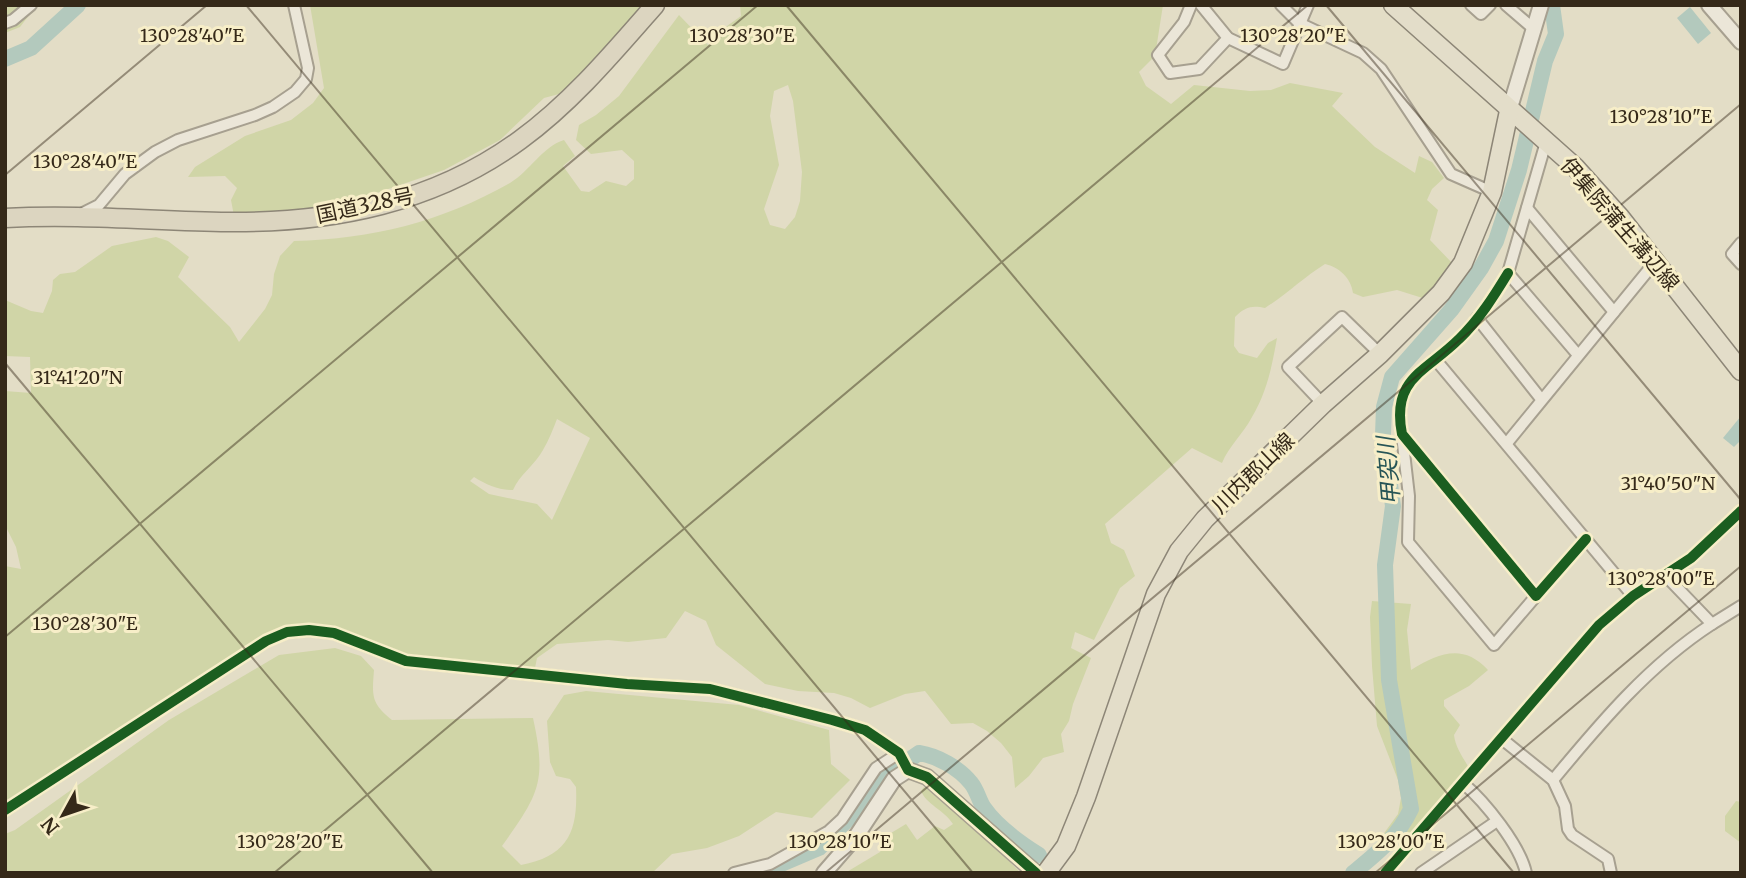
<svg xmlns="http://www.w3.org/2000/svg" width="1746" height="878" font-family="Merriweather,'Noto Sans JP',serif">
<style>
.green{fill:#d0d5a7;fill-rule:evenodd}
.water{fill:#b3c9bd}
.lines{fill:none;stroke-linecap:round;stroke-linejoin:round}
.river{stroke:#b3c9bd;stroke-width:16}
.minor-casing{stroke:#a7a090;stroke-width:14}
.tertiary-casing{stroke:#a7a090;stroke-width:18}
.primary-casing{stroke:#8d8677;stroke-width:21}
.trunk-casing{stroke:#8d8677;stroke-width:21}
.minor{stroke:#ebe6d8;stroke-width:10}
.tertiary{stroke:#ebe6d8;stroke-width:14}
.primary{stroke:#e3ddc9;stroke-width:18}
.trunk{stroke:#dcd5c0;stroke-width:18}
.cycleway-casing{stroke:#f7eec8;stroke-width:15}
.cycleway{stroke:#1b5e20;stroke-width:10}
.ticks{fill:none;stroke:#352919;stroke-width:2;stroke-opacity:0.45}
.labels{text-anchor:middle;dominant-baseline:central;stroke-width:6;stroke-linejoin:round;paint-order:stroke}
.street-label{font-size:21px;fill:#352919;stroke:#f7eec8}
.water-label{font-size:23px;font-style:italic;fill:#275556;stroke:#f7eec8}
.ticks-label{font-size:18px;text-anchor:middle;fill:#352919;stroke:#f7eec8;stroke-width:6;stroke-linejoin:round;paint-order:stroke}
</style>
<rect width="100%" height="100%" fill="#e3ddc6"/>
<g class="green">
<path d="M 5,5 L 37,5 L 20,27 L 5,33 Z"/>
<path d="M 310,5 L 646,5 L 603,53 L 559,94 L 544,98 L 500,140 L 444,170 L 324,211 L 234,216 L 231,200 L 237,188 L 225,176 L 188,177 L 195,167 L 245,136 L 291,120 L 313,103 L 324,88 Z"/>
<path d="M 740,5 L 1163,5 L 1155,56 L 1139,72 L 1146,86 L 1171,104 L 1194,85 L 1250,91 L 1271,90 L 1290,83 L 1343,93 L 1332,106 L 1375,147 L 1415,173 L 1419,156 L 1432,162 L 1444,178 L 1432,189 L 1427,200 L 1438,210 L 1430,240 L 1455,266 L 1429,300 L 1397,290 L 1363,297 L 1353,293 C 1351,278 1339,267 1325,264 C 1304,277 1287,294 1265,308 C 1252,305 1245,307 1235,317 L 1234,346 L 1239,353 L 1257,358 L 1268,343 L 1277,338 C 1272,366 1267,392 1252,417 C 1243,434 1229,446 1222,463 L 1192,448 L 1105,524 L 1111,543 L 1124,550 L 1135,576 L 1120,588 L 1094,640 L 1075,632 L 1071,648 L 1091,658 L 1073,704 L 1069,721 L 1061,734 L 1064,752 L 1043,758 L 1029,776 L 1015,788 L 1012,757 L 1001,743 L 987,731 L 973,723 L 951,724 L 925,691 L 905,694 L 870,708 L 851,698 L 834,693 L 798,691 L 765,684 L 716,645 L 706,621 L 685,611 L 666,638 L 628,642 L 608,640 L 557,644 L 537,658 L 534,673 L 401,655 L 364,637 L 323,628 L 308,627 L 236,660 L 5,808 L 5,566 L 21,569 L 16,547 L 5,525 L 5,391 L 31,393 L 30,357 L 5,356 L 5,300 L 31,311 L 43,313 L 52,291 L 53,280 L 60,274 L 75,272 L 112,246 L 156,237 L 168,241 L 189,257 L 178,277 L 230,327 L 239,342 L 265,309 L 272,295 L 274,274 L 280,256 L 294,241 C 372,239 441,222 510,183 C 530,171 542,147 564,140 L 575,156 L 563,166 L 581,191 L 589,192 L 606,181 L 626,186 L 634,179 L 634,161 L 622,150 L 591,154 L 576,140 L 579,125 L 596,115 L 619,96 L 679,15 L 708,45 L 727,26 L 741,16 ZM 788,85 L 793,101 L 802,172 L 800,201 L 795,217 L 785,229 L 770,225 L 764,209 L 779,165 L 770,116 L 774,91 ZM 557,419 L 590,438 L 552,520 L 537,504 L 489,494 L 470,481 L 474,477 C 487,485 498,490 513,490 C 520,474 535,465 543,450 C 549,440 553,429 557,419 Z"/>
<path d="M 1372,601 L 1411,604 L 1407,630 L 1411,670 C 1439,653 1463,643 1488,670 L 1469,686 L 1444,700 L 1444,706 L 1460,725 L 1454,735 C 1456,752 1468,762 1474,779 L 1453,782 L 1453,798 L 1449,811 L 1402,844 L 1382,836 L 1398,814 L 1401,798 L 1398,780 L 1377,726 L 1372,666 L 1370,617 Z"/>
<path d="M 335,648 L 361,656 L 374,670 C 372,696 371,703 392,720 L 533,718 C 547,782 539,794 502,846 L 521,865 C 568,856 578,832 576,787 L 570,779 L 556,776 L 550,762 L 547,721 L 564,695 L 586,691 L 739,705 L 829,730 L 831,764 L 850,780 L 812,818 L 776,812 L 739,836 L 707,848 L 672,854 L 652,873 L 5,873 L 5,834 L 15,830 L 169,720 L 279,655 Z"/>
<path d="M 924,787 L 955,808 L 1021,873 L 845,873 L 880,852 L 891,833 L 906,824 L 917,840 L 935,826 L 944,830 L 953,824 C 944,810 926,804 921,791 Z"/>
<path d="M 1736,801 L 1741,802 L 1741,843 L 1725,831 L 1725,816 Z"/>
</g>
<g class="water">
<path d="M 1690,7 L 1711,33 L 1698,44 L 1677,18 Z"/>
<path d="M 1741,416 L 1741,440 L 1734,447 L 1723,438 Z"/>
</g>
<g class="lines">
<g class="river">
<path d="M 5,59 L 31,48 L 78,5"/>
<path d="M 760,873 L 819,848 L 852,815 L 886,776 L 919,753 C 938,756 959,768 971,783 C 977,790 979,801 984,808 C 997,827 1020,843 1039,855"/>
<path d="M 1353,873 C 1376,854 1398,837 1411,809 L 1389,680 L 1385,565 L 1393,506 L 1383,435 L 1384,407 L 1392,377 L 1451,310 L 1481,268 L 1496,241 L 1519,170 L 1545,61 L 1556,34 L 1552,5"/>
</g>
<defs>
<g id="minor">
<path d="M 1191,5 L 1184,22 L 1158,55 L 1170,73 L 1199,69 L 1228,38"/>
<path d="M 1201,5 L 1228,38 L 1283,64 L 1308,5"/>
<path d="M 1281,5 L 1299,23 L 1363,53 L 1381,69 L 1451,174 L 1492,192"/>
<path d="M 1471,5 L 1481,14 L 1490,5"/>
<path d="M 1506,5 L 1535,30"/>
<path d="M 5,23 L 13,20 L 31,5"/>
<path d="M 1546,142 L 1508,273 L 1578,355"/>
<path d="M 1527,208 L 1614,312"/>
<path d="M 79,215 L 99,205 L 125,174 L 155,152 L 178,140 L 255,115 L 273,107 L 295,92 L 306,79 L 308,68 L 294,5"/>
<path d="M 1741,243 L 1732,254 L 1741,264"/>
<path d="M 1508,273 C 1494,296 1479,320 1459,339 C 1426,372 1391,378 1402,434 L 1536,596 L 1586,539"/>
<path d="M 1477,318 L 1541,399"/>
<path d="M 1435,359 L 1633,596"/>
<path d="M 1323,404 L 1288,367 L 1342,317 L 1380,354"/>
<path d="M 1402,435 L 1409,496 L 1408,542 L 1494,645 L 1536,596"/>
<path d="M 1507,443 L 1655,262"/>
<path d="M 1712,624 L 1741,606"/>
<path d="M 1502,739 L 1553,780 L 1565,806 L 1568,829 L 1572,835 L 1608,859 L 1611,873"/>
<path d="M 1553,780 C 1601,722 1649,665 1712,624 L 1665,575"/>
<path d="M 1463,783 C 1485,802 1520,845 1526,873"/>
<path d="M 5,810 L 266,641 L 287,632 L 309,630 L 334,633 L 406,661 L 627,684 L 710,689 L 832,720 L 865,730 L 899,753 L 908,770"/>
<path d="M 734,873 L 770,864 L 829,831 L 842,819 L 876,768 L 899,753"/>
<path d="M 1385,873 L 1599,625 L 1633,596 L 1691,558 L 1741,511"/>
<path d="M 1421,873 L 1497,821"/>
</g>
<g id="tertiary">
<path d="M 1709,5 L 1741,42"/>
<path d="M 1509,111 L 1541,5"/>
<path d="M 824,873 L 857,835 L 894,779 L 908,770 L 927,777 L 1036,873"/>
</g>
<g id="primary">
<path d="M 1393,5 L 1575,167 L 1620,217 L 1741,371"/>
<path d="M 1046,873 L 1066,846 L 1086,797 L 1156,594 L 1179,551 L 1205,519 L 1323,404 L 1380,354 L 1441,293 L 1463,263 L 1492,192 L 1509,111"/>
</g>
<path id="trunk" d="M 5,218 C 80,214 154,221 228,222 C 333,223 434,203 520,140 C 571,103 613,53 655,5"/>
</defs>
<use href="#minor" class="minor-casing"/>
<use href="#tertiary" class="tertiary-casing"/>
<use href="#primary" class="primary-casing"/>
<use href="#trunk" class="trunk-casing"/>
<use href="#minor" class="minor"/>
<use href="#tertiary" class="tertiary"/>
<use href="#primary" class="primary"/>
<use href="#trunk" class="trunk"/>
<defs>
<g id="cycleway">
<path d="M 1508,273 C 1494,296 1479,320 1459,339 C 1426,372 1391,378 1402,434 L 1536,596 L 1586,539"/>
<path d="M 5,810 L 266,641 L 287,632 L 309,630 L 334,633 L 406,661 L 627,684 L 710,689 L 832,720 L 865,730 L 899,753 L 908,770 L 927,777 L 1036,873"/>
<path d="M 1385,873 L 1599,625 L 1633,596 L 1691,558 L 1741,511"/>
</g>
</defs>
<use href="#cycleway" class="cycleway-casing"/>
<use href="#cycleway" class="cycleway"/>
</g>
<path class="ticks" d="M 246,5 L 973,873M 786,5 L 1514,873M 1326,5 L 1741,500M 5,175 L 207,5M 5,363 L 433,873M 5,637 L 758,5M 274,873 L 1308,5M 825,873 L 1741,104M 1375,873 L 1741,566"/>
<g class="labels">
<g class="street-label">
<text transform="translate(365 205) rotate(-12)">国道328号</text>
<text transform="translate(1620 224) rotate(49)">伊集院蒲生溝辺線</text>
<text transform="translate(1253 473) rotate(-44)">川内郡山線</text>
</g>
<g class="water-label">
<text transform="translate(1388 471) rotate(-95)">甲突川</text>
</g>
</g>
<g class="ticks-label">
<text x="192" y="42">130°28'40"E</text>
<text x="742" y="42">130°28'30"E</text>
<text x="1293" y="42">130°28'20"E</text>
<text x="1661" y="123">130°28'10"E</text>
<text x="85" y="168">130°28'40"E</text>
<text x="78" y="384">31°41'20"N</text>
<text x="1668" y="490">31°40'50"N</text>
<text x="1661" y="585">130°28'00"E</text>
<text x="85" y="630">130°28'30"E</text>
<text x="290" y="848">130°28'20"E</text>
<text x="840" y="848">130°28'10"E</text>
<text x="1391" y="848">130°28'00"E</text>
</g>
<rect width="1746" height="878" fill="none" stroke="#352919" stroke-width="14"/>
<g transform="translate(63 815) rotate(230)" stroke="#f7eec8" stroke-width="5" paint-order="stroke">
<path d="M0-5L12 26L0 18L-12 26Z" fill="#352919"/>
<text y="-10" font-size="19" font-weight="bold" text-anchor="middle" fill="#352919">N</text>
</g>
</svg>
